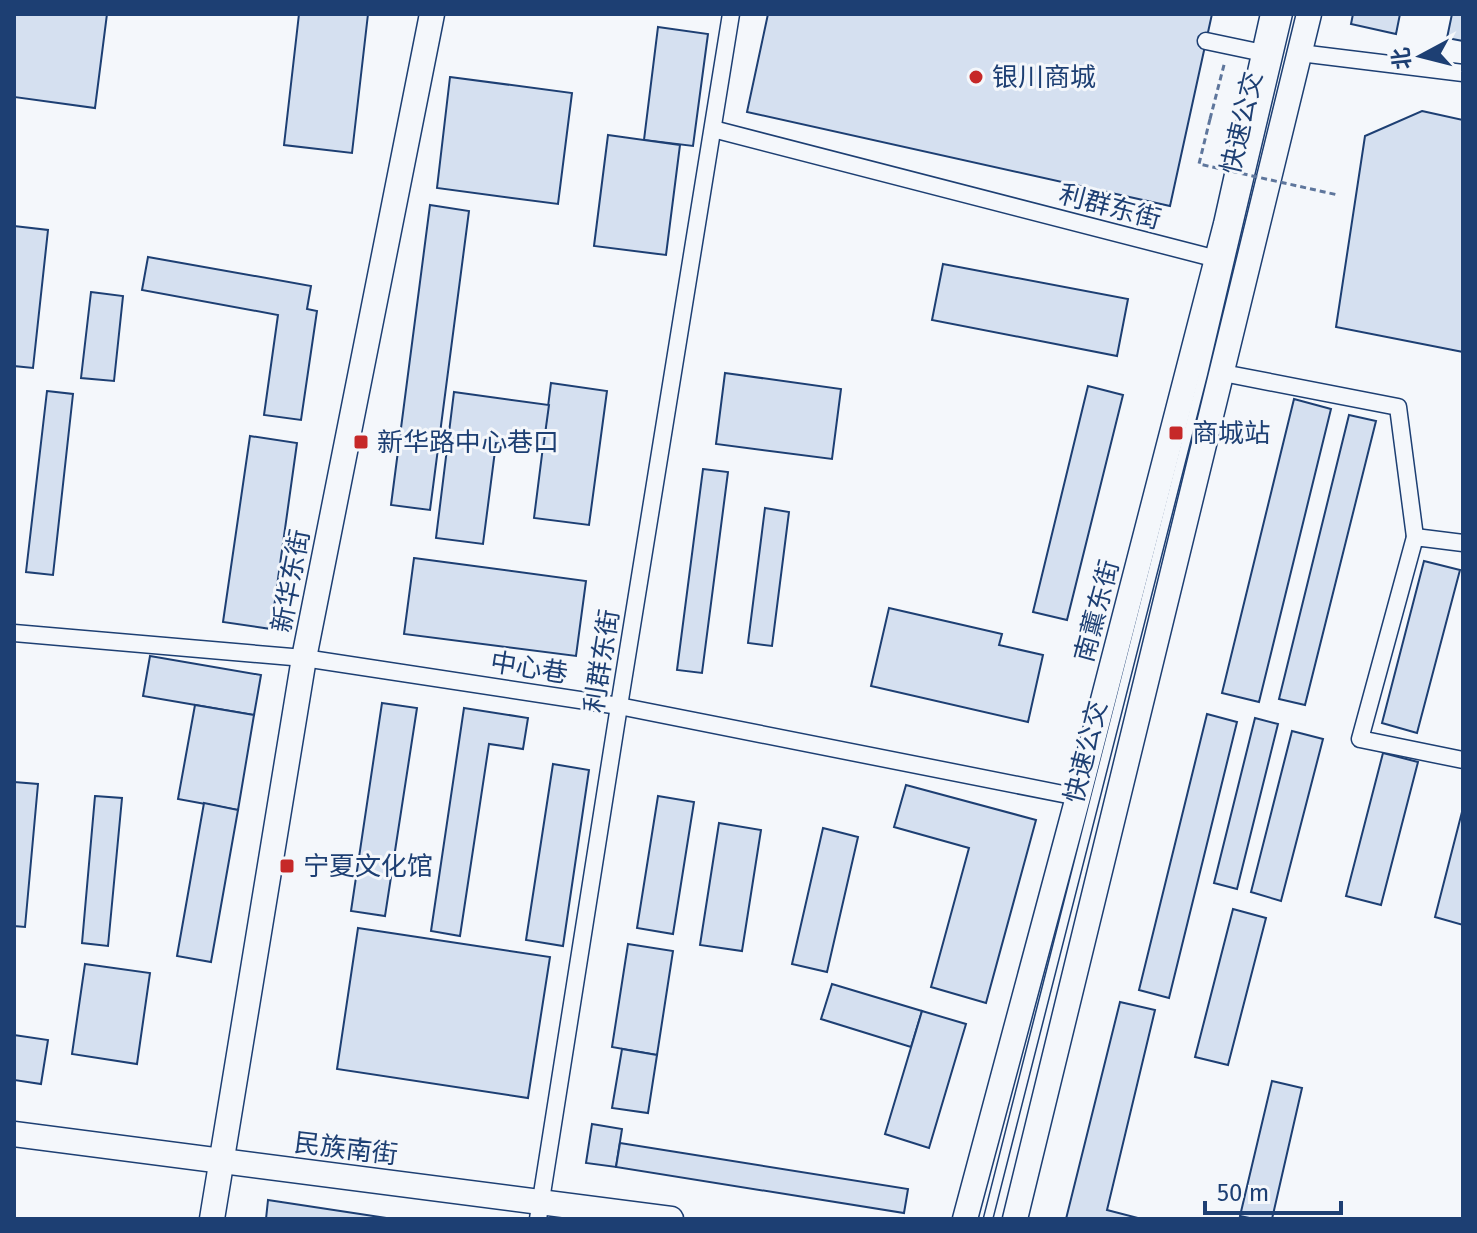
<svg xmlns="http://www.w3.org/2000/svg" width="1477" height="1233" font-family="'Fira Sans','Noto Sans SC',sans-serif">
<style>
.building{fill:#d5e0f0;stroke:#1d3f73;stroke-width:2}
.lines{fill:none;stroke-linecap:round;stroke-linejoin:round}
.lane-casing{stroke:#1d3f73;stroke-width:11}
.street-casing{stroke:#1d3f73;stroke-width:19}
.secondary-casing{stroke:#1d3f73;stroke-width:27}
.path{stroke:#5e769c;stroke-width:3;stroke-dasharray:6 4;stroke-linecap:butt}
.lane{stroke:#f4f7fb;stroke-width:8}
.street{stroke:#f4f7fb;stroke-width:16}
.secondary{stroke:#f4f7fb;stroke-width:24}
.path-bridge{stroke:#5e769c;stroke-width:3;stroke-dasharray:6 4;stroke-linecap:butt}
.poi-dot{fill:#c62828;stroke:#f4f7fb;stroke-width:3}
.labels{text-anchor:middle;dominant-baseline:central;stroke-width:6;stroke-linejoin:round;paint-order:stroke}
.poi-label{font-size:26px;fill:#1d3f73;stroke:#f4f7fb;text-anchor:start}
.street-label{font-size:26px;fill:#1d3f73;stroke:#f4f7fb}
</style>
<rect width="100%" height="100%" fill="#f4f7fb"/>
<g class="building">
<path d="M 14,14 L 107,14 L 95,108 L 14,97 Z"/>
<path d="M 299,14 L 368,14 L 352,153 L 284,145 Z"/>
<path d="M 768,14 L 1212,14 L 1170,206 L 747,112 Z"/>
<path d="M 1353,14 L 1400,14 L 1396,34 L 1351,24 Z"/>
<path d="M 1452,14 L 1463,14 L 1463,41 L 1447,38 Z"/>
<path d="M 658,27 L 708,34 L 693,146 L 644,140 Z"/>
<path d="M 450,77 L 572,93 L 558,204 L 437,188 Z"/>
<path d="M 1422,111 L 1463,120 L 1463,352 L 1336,327 L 1365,136 Z"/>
<path d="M 608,135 L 680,145 L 666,255 L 594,246 Z"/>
<path d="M 430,205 L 469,211 L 430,510 L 391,505 Z"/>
<path d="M 14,226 L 48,230 L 33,368 L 14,366 Z"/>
<path d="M 148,257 L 311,286 L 307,309 L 317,311 L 301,420 L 264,415 L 278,315 L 142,290 Z"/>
<path d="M 943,264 L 1128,299 L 1117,356 L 932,320 Z"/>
<path d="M 91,292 L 123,296 L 114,381 L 81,378 Z"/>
<path d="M 725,373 L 841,389 L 832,459 L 716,444 Z"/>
<path d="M 551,383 L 607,391 L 589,525 L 534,518 Z"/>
<path d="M 1088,386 L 1123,395 L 1067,620 L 1033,612 Z"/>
<path d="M 47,391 L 73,394 L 53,575 L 26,572 Z"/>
<path d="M 454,392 L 549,405 L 543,449 L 496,443 L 483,544 L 436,538 Z"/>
<path d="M 1294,399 L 1331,409 L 1259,702 L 1222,693 Z"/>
<path d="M 1349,415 L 1376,421 L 1305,705 L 1279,699 Z"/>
<path d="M 250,436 L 297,443 L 271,629 L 223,622 Z"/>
<path d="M 703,469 L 728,472 L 702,673 L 677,670 Z"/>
<path d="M 765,508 L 789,512 L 772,646 L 748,643 Z"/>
<path d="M 414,558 L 586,581 L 576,656 L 404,634 Z"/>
<path d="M 1424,561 L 1460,570 L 1417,733 L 1382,723 Z"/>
<path d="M 889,608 L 1002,634 L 999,645 L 1043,655 L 1028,722 L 871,686 Z"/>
<path d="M 150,656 L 261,675 L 254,715 L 143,696 Z"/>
<path d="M 382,703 L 417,708 L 385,916 L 351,911 Z"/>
<path d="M 195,705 L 254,715 L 238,810 L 178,799 Z"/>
<path d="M 464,708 L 528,718 L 523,749 L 489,744 L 460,936 L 431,931 Z"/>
<path d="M 1207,714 L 1237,722 L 1169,998 L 1139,990 Z"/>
<path d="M 1255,718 L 1278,724 L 1237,889 L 1214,883 Z"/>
<path d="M 1292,731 L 1323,739 L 1281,901 L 1251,892 Z"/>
<path d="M 1383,753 L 1418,762 L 1381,905 L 1346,896 Z"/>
<path d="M 553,764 L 589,770 L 563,946 L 526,940 Z"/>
<path d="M 14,782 L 38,784 L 25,927 L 14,926 Z"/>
<path d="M 906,785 L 1036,820 L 986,1003 L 931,987 L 969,848 L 894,827 Z"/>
<path d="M 95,796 L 122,798 L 108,946 L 82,943 Z"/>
<path d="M 658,796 L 694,802 L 673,934 L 637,928 Z"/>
<path d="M 204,803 L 238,810 L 211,962 L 177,956 Z"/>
<path d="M 1463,808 L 1463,925 L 1435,917 Z"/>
<path d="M 719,823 L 761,830 L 742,951 L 700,945 Z"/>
<path d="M 823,828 L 858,837 L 827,972 L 792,964 Z"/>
<path d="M 1233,909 L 1266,918 L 1228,1065 L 1195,1057 Z"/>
<path d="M 358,928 L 550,957 L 528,1098 L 337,1069 Z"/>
<path d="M 628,944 L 673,951 L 657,1055 L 612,1047 Z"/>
<path d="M 85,964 L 150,973 L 137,1064 L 72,1054 Z"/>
<path d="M 832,984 L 922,1011 L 911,1047 L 821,1019 Z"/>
<path d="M 1120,1002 L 1155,1010 L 1107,1210 L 1138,1218 L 1137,1219 L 1066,1219 Z"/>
<path d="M 922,1011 L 966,1024 L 929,1148 L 885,1134 Z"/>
<path d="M 14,1035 L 48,1040 L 41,1084 L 14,1080 Z"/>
<path d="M 622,1049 L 657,1055 L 648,1113 L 612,1108 Z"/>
<path d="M 1272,1081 L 1302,1088 L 1272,1219 L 1254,1219 L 1240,1216 Z"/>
<path d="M 592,1124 L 622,1129 L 616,1167 L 586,1163 Z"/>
<path d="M 620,1143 L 908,1189 L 904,1213 L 616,1167 Z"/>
<path d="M 268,1200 L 393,1219 L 266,1219 Z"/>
</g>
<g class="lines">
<defs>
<path id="lane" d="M 988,1219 L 1203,374 L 1288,14"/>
<g id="street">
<path d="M 1206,41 L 1263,53"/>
<path d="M 1300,53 L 1463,73"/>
<path d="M 713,129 L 1217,259"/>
<path d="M 1223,373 L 1398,407 L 1415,537"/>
<path d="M 1463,543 L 1415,537 L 1360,739 L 1463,760"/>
<path d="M 14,633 L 304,658 L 619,706 L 1078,797"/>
<path d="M 538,1219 L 619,706 L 731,14"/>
</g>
<g id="secondary">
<path d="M 14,1134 L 671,1219"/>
<path d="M 212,1219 L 304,658 L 432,14"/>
<path d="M 965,1219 L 1078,797 L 1226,224 L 1273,14"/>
<path d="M 1015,1219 L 1309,14"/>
</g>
</defs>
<use href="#lane" class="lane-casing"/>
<use href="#street" class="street-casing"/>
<use href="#secondary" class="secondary-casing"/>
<path class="path" d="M 1210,119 L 1225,61"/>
<use href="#lane" class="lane"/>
<use href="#street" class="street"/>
<use href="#secondary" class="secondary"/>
<path class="path-bridge" d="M 1210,119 L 1199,164 L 1338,195"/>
</g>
<g class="poi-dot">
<circle cx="976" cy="77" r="8"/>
<rect x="1168" y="425" width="16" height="16" rx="4"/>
<rect x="353" y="434" width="16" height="16" rx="4"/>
<rect x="279" y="858" width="16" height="16" rx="4"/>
</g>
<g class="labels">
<g class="poi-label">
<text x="992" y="77">银川商城</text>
<text x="1192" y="433">商城站</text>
<text x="377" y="442">新华路中心巷口</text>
<text x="303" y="866">宁夏文化馆</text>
</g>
<g class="street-label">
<text transform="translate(1242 123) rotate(-77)">快速公交</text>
<text transform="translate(1110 207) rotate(15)">利群东街</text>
<text transform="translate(291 581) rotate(-79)">新华东街</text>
<text transform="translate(1097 611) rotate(-75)">南薰东街</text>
<text transform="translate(602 661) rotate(-81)">利群东街</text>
<text transform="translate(529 668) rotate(9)">中心巷</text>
<text transform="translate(1086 752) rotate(-76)">快速公交</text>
<text transform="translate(346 1149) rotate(7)">民族南街</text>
</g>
</g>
<rect width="1477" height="1233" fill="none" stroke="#1d3f73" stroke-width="32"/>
<g transform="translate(1421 56) rotate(263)" stroke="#f4f7fb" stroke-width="6" paint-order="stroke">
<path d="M0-6L14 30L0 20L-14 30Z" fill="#1d3f73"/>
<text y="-12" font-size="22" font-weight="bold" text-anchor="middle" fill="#1d3f73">北</text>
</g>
<path d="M1205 1201v12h136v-12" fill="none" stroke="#1d3f73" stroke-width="4"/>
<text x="1217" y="1201" font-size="24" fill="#1d3f73" stroke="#f4f7fb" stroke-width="6" paint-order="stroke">50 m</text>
</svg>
